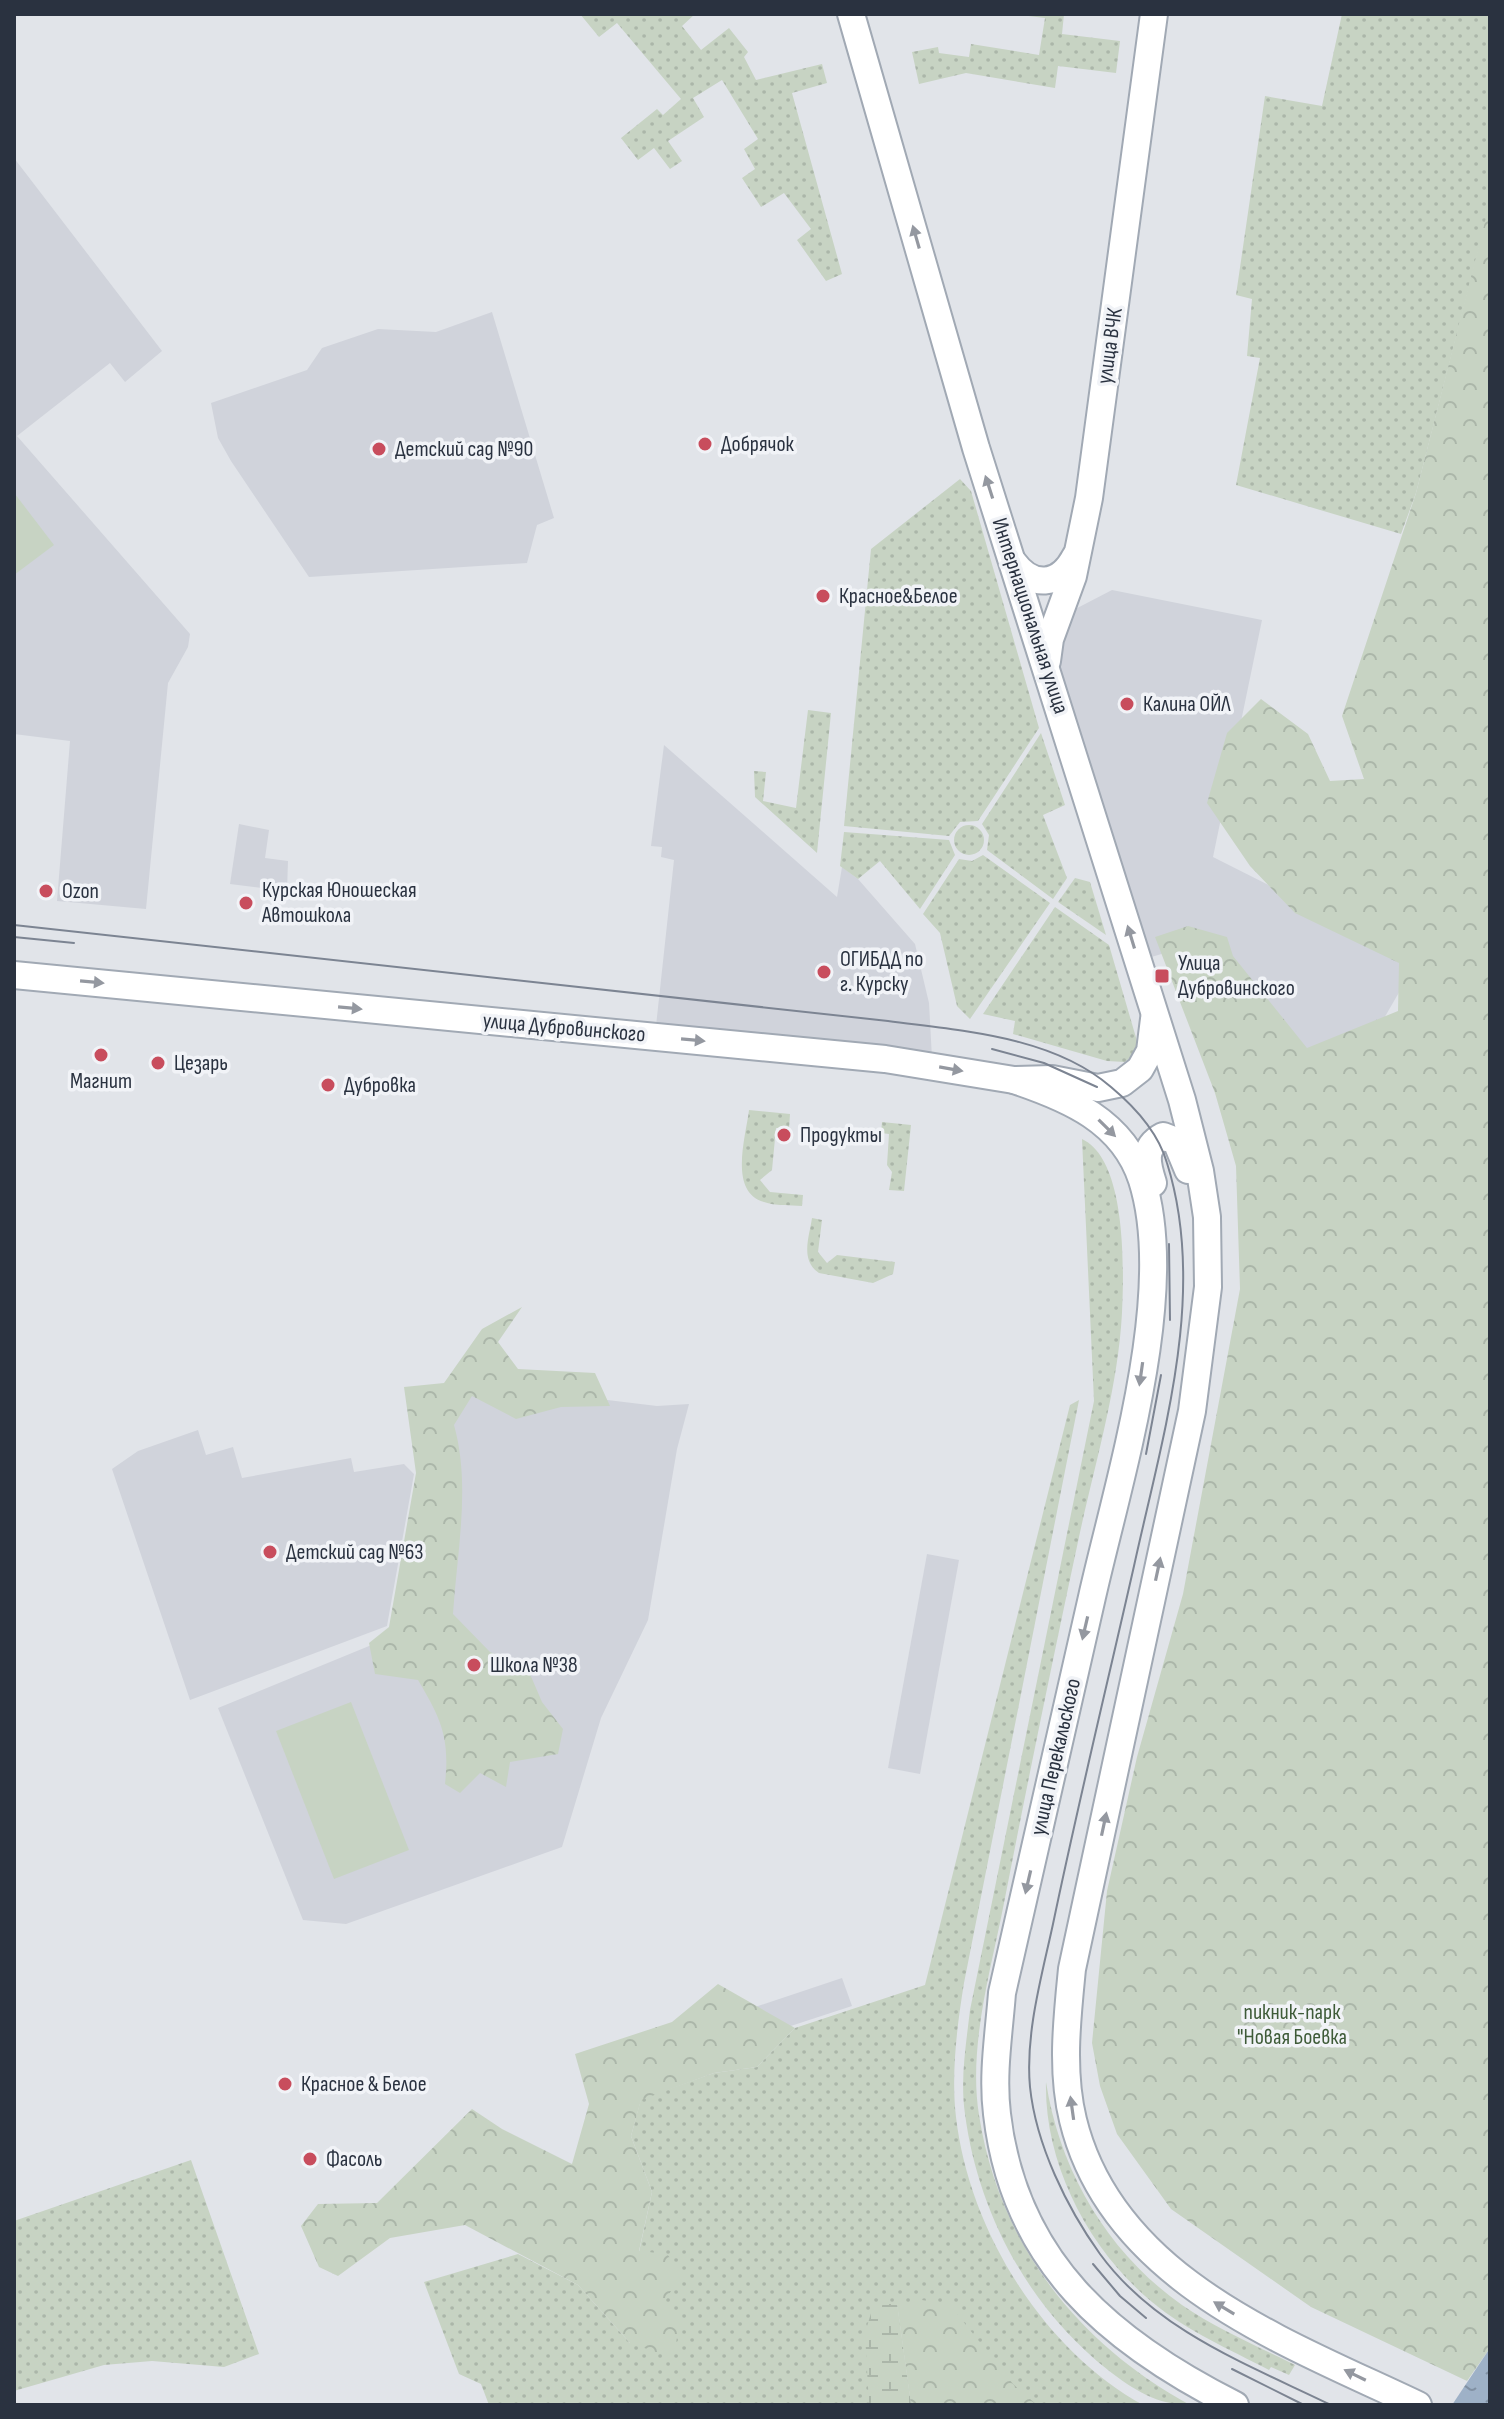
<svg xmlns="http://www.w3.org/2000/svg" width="1504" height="2419" font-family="'Sofia Sans Condensed',sans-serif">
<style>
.built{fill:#d0d3db}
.green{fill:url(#green-dots)}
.forest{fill:url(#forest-crowns)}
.wetland{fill:url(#wetland-marsh)}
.pitch{fill:#c7d3c3}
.water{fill:url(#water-ripples)}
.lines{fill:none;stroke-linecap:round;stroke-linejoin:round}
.major-casing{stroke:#a1a9b4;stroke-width:30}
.major{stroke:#fff;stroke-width:26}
.tram{stroke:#7c8492;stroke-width:2}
.oneway{fill:#9498a0}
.poi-dot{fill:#c84d5d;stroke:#f1f3f7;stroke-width:3}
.labels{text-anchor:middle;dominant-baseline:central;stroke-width:7;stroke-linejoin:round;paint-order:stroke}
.street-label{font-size:22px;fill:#2a3240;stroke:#f1f3f7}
.poi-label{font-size:22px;fill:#2a3240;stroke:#f1f3f7;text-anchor:start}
.park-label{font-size:22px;fill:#3e5b38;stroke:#f1f3f7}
</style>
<defs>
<pattern id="green-dots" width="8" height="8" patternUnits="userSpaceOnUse" patternTransform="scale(2)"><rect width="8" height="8" fill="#c7d3c3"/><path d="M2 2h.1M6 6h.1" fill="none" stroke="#abb6a9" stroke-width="1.8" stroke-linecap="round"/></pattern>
<pattern id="forest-crowns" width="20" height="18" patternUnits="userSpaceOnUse" patternTransform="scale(2)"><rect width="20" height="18" fill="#c7d3c3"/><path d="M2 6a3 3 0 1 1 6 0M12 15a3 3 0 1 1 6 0" fill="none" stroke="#abb6a9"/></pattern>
<pattern id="wetland-marsh" width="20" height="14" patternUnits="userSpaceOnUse" patternTransform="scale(2)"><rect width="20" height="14" fill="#c7d3c3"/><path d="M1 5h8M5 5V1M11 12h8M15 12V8" fill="none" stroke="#abb6a9"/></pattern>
<pattern id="water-ripples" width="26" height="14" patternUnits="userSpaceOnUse" patternTransform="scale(2)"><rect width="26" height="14" fill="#9eb1c7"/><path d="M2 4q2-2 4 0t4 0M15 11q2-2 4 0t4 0" fill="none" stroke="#8191a3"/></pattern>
</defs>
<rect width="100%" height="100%" fill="#e1e4e9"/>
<g class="built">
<path d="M 14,158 L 162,351 L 125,382 L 110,363 L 17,436 L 190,634 L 188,647 L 168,683 L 146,909 L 57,901 L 70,741 L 14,734 Z"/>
<path d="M 492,312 L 554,518 L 537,525 L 527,563 L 309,577 L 231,461 L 218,438 L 211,403 L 307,370 L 322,348 L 378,329 L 436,332 Z"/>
<path d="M 1112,590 L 1262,620 L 1213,857 L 1405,954 L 1405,982 L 1379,1027 L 1301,1056 L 1205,941 L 1138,961 L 1035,630 Z"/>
<path d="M 664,745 L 837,897 L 842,867 L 858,879 L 915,944 L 929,1003 L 932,1058 L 656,1026 L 674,860 L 661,857 L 662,847 L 651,846 Z"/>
<path d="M 239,824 L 269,830 L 265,858 L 288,861 L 287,891 L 230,884 Z"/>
<path d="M 466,1383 L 657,1406 L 689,1404 L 677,1449 L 648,1620 L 601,1718 L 562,1847 L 346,1924 L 303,1920 L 218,1708 L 391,1637 Z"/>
<path d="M 198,1430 L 206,1455 L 233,1447 L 242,1478 L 351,1458 L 354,1472 L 404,1464 L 414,1474 L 387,1626 L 190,1700 L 112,1469 L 138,1451 Z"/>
<path d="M 927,1554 L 959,1560 L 920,1774 L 888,1768 Z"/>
<path d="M 842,1978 L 852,2006 L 754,2038 L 728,2016 Z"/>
</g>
<g class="green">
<path d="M 580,14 L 695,14 L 682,26 L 701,50 L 729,28 L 748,52 L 744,57 L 756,80 L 822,64 L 827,83 L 792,93 L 842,274 L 826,281 L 797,240 L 811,229 L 784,193 L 761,207 L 742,178 L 755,169 L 744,149 L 758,139 L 722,80 L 693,98 L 704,117 L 668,141 L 682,161 L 670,169 L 654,148 L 638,160 L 621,138 L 657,109 L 663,115 L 681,99 L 617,23 L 599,37 Z"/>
<path d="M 1011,14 L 1064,14 L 1062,34 L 1120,41 L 1116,73 L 1058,66 L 1055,88 L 966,73 L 919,84 L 912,52 L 938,47 L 939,53 L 969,57 L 971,44 L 1039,55 L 1045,18 Z"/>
<path d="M 1342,14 L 1490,14 L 1490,205 L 1416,493 L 1401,534 L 1236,485 L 1260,358 L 1247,356 L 1252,299 L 1236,295 L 1265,96 L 1322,106 Z"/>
<path d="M 960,479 L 971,491 L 1039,728 L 978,821 L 960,822 L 949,836 L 844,826 L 871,549 Z"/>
<path d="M 808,710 L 831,713 L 817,853 L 755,797 L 754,771 L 766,772 L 763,801 L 796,808 Z"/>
<path d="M 1041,733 L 1065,805 L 1043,815 L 1067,878 L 1053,899 L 987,850 L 989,835 L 982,824 Z"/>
<circle cx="969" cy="840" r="15"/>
<path d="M 844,832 L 949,840 L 955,855 L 920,909 L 880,861 L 858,879 L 840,866 Z"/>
<path d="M 983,855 L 1050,903 L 970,1019 L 957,1006 L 940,933 L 923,914 L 959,859 L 972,861 Z"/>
<path d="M 1075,878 L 1090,882 L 1106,935 L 1058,902 Z"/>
<path d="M 1055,907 L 1109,945 L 1137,1041 L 1136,1052 L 1125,1062 L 1107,1061 L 1013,1034 L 1015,1021 L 983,1014 Z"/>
<path d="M 749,1110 L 790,1114 L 789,1129 L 776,1128 L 772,1170 L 760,1180 L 770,1192 L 803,1195 L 802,1206 C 790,1205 775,1206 764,1202 C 728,1192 746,1136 749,1110 Z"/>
<path d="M 882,1122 L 911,1125 L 904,1191 L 889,1190 L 892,1172 L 887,1165 L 889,1134 L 881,1133 Z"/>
<path d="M 1082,1139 C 1127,1160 1124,1269 1122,1313 C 1118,1388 1095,1463 1079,1537 C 1053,1658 1028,1780 1004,1903 C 991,1970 968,2046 979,2115 C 999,2244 1077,2343 1190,2405 C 1157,2405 1134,2390 1108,2370 C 1029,2308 978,2213 965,2114 C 960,2079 966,2045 970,2010 L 1094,1401 Z"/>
<path d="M 812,1218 L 822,1220 L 818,1252 L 827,1263 L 837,1255 L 895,1262 L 893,1274 L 873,1283 L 819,1273 C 800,1260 809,1238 812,1218 Z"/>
<path d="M 1079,1400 L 964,1983 C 957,2026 951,2074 956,2117 C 969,2230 1043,2350 1143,2405 L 1037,2405 L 897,2304 L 911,2405 L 489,2405 L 481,2384 L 459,2374 L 424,2282 L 518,2254 L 578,2285 L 630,2343 L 665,2301 L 639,2252 L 652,2192 L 631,2136 L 641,2099 L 714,2073 L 757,2067 L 795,2028 L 925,1985 L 1070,1405 Z"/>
<path d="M 1046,2082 C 1060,2171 1107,2252 1182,2305 C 1217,2329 1257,2346 1295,2365 L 1289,2375 L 1271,2367 L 1269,2370 C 1229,2349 1187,2331 1152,2302 C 1089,2250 1044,2164 1046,2082 Z"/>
<path d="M 191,2160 L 259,2354 L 224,2367 L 152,2361 L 104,2365 L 14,2391 L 14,2221 Z"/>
</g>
<g class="forest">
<path d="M 1490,202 L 1490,2348 L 1467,2381 L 1311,2307 L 1171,2209 L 1117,2134 L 1100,2086 L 1092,2043 L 1107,1891 L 1137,1757 L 1183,1594 L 1240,1289 L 1236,1166 L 1215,1093 L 1155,937 L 1188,926 L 1227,937 L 1233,956 L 1307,1048 L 1398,1011 L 1399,963 L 1295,913 L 1250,866 L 1207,803 L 1227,733 L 1261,699 L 1308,734 L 1330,781 L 1364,779 L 1342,716 L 1416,493 Z"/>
<path d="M 522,1307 L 498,1342 L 518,1369 L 595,1373 L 610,1406 L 561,1407 L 516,1419 L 472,1396 L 454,1425 C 471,1485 457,1552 453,1614 L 490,1652 L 527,1667 L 542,1702 L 563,1729 L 558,1754 L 510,1762 L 506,1787 L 480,1773 L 460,1793 L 445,1784 C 450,1737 441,1719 418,1680 L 375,1674 L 369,1643 L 389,1627 L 416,1473 L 404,1387 L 444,1383 L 482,1329 Z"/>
<path d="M 718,1984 L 795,2028 L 757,2067 L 714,2073 L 641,2100 L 631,2136 L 652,2192 L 639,2251 L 667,2254 L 682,2273 L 665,2301 L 680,2322 L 673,2358 L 630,2343 L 578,2285 L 465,2225 L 390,2238 L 338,2276 L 319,2267 L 301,2226 L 318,2204 L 377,2203 L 472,2109 L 502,2129 L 572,2164 L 589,2104 L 575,2054 L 672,2022 Z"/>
<path d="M 922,2300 L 950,2305 L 1013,2384 L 1037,2405 L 911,2405 L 897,2304 Z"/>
</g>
<path class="wetland" d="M 885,2304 L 897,2304 L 911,2405 L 869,2405 L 865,2333 L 872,2310 Z"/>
<g class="pitch">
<path d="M 15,494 L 54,545 L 14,575 L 14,495 Z"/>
<path d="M 351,1702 L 409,1850 L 334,1879 L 276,1731 Z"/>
</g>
<path class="water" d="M 1490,2348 L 1490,2405 L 1452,2405 Z"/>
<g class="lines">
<defs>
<g id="major">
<path d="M 851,14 L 976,448 L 1182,1100 L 1200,1171 L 1207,1217 L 1208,1287 L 1192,1411 L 1072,1969 C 1067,2019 1061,2071 1073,2120 C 1112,2280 1286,2342 1418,2405"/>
<path d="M 1013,562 C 1032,588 1059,587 1075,557"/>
<path d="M 1047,661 L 1050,639 L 1073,576 L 1089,498 L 1154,14"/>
<path d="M 14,975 L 885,1059 L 1014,1080 L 1052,1079 L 1098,1088 L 1122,1083 L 1140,1069 L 1150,1051 L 1154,1019"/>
<path d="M 1014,1080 C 1068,1098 1123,1121 1142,1180 C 1178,1293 1118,1482 1092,1597 C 1062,1729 1032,1861 1002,1993 C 999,2033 992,2074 997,2114 C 1014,2262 1110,2342 1235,2405"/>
<path d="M 1153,1183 C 1147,1164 1142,1147 1163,1136 L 1176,1141 L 1188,1170"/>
</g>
</defs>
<use href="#major" class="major-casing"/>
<use href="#major" class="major"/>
<g class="tram">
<path d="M 14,925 L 888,1021 C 962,1031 1052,1036 1111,1087 C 1135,1107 1158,1132 1167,1163 C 1208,1293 1162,1438 1134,1566 C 1107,1685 1078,1804 1053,1924 C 1042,1975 1025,2034 1030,2087 C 1036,2145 1067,2208 1100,2254 C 1156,2331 1249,2365 1331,2405"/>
<path d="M 14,937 L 74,943"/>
<path d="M 992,1049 L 1044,1063 L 1097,1087"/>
<path d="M 1169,1244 L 1170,1320"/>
<path d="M 1146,1454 L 1161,1375"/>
<path d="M 1093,2264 L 1120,2296 L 1146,2318"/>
<path d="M 1232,2369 L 1304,2405"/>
</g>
</g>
<defs><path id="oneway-solid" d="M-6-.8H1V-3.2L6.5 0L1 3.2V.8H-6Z" transform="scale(2)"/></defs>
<g class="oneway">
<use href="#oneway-solid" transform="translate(916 237) rotate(-106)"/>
<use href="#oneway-solid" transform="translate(989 487) rotate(-108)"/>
<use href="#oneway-solid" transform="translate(1131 937) rotate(-107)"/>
<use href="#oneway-solid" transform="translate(92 982) rotate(5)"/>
<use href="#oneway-solid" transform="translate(350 1008) rotate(5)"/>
<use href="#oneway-solid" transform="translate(693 1040) rotate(5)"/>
<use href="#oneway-solid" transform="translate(951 1069) rotate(10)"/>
<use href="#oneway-solid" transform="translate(1107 1128) rotate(45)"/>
<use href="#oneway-solid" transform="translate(1141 1374) rotate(98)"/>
<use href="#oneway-solid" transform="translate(1158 1569) rotate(-78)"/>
<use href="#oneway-solid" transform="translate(1085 1628) rotate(103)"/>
<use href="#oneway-solid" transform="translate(1104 1824) rotate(-78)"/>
<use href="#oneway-solid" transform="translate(1028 1882) rotate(103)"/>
<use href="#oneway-solid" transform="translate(1072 2108) rotate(-98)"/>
<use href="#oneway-solid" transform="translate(1224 2308) rotate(-149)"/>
<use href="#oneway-solid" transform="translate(1355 2375) rotate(-154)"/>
</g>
<g class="poi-dot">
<circle cx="705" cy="444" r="8"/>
<circle cx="379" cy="449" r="8"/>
<circle cx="823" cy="596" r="8"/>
<circle cx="1127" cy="704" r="8"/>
<circle cx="46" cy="891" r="8"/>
<circle cx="246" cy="903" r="8"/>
<circle cx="824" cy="972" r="8"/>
<rect x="1154" y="968" width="16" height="16" rx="4"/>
<circle cx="101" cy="1055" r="8"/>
<circle cx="158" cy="1063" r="8"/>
<circle cx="328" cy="1085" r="8"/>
<circle cx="784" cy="1135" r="8"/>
<circle cx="270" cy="1552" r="8"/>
<circle cx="474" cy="1665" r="8"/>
<circle cx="285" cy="2084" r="8"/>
<circle cx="310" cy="2159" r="8"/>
</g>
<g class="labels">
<g class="street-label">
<text transform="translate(1110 346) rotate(-82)">улица ВЧК</text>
<text transform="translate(1030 616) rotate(72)">Интернациональная улица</text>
<text transform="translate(564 1028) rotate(5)">улица Дубровинского</text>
<text transform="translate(1056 1757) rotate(-77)">улица Перекальского</text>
</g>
<g class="poi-label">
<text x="721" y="444">Добрячок</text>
<text x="395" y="449">Детский сад №90</text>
<text x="839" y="596">Красное&amp;Белое</text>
<text x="1143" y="704">Калина ОЙЛ</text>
<text x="262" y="890">Курская Юношеская<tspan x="262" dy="25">Автошкола</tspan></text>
<text x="62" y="891">Ozon</text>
<text x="840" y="959">ОГИБДД по<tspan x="840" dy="25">г. Курску</tspan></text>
<text x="1178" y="963">Улица<tspan x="1178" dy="25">Дубровинского</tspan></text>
<text x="174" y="1063">Цезарь</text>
<text x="101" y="1081" text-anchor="middle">Магнит</text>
<text x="344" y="1085">Дубровка</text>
<text x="800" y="1135">Продукты</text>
<text x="286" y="1552">Детский сад №63</text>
<text x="490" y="1665">Школа №38</text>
<text x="301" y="2084">Красное &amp; Белое</text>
<text x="326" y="2159">Фасоль</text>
</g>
<g class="park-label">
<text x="1292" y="2012">пикник-парк<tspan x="1292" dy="25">"Новая Боевка</tspan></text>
</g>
</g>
<rect width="1504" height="2419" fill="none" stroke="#2a3240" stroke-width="32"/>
</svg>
